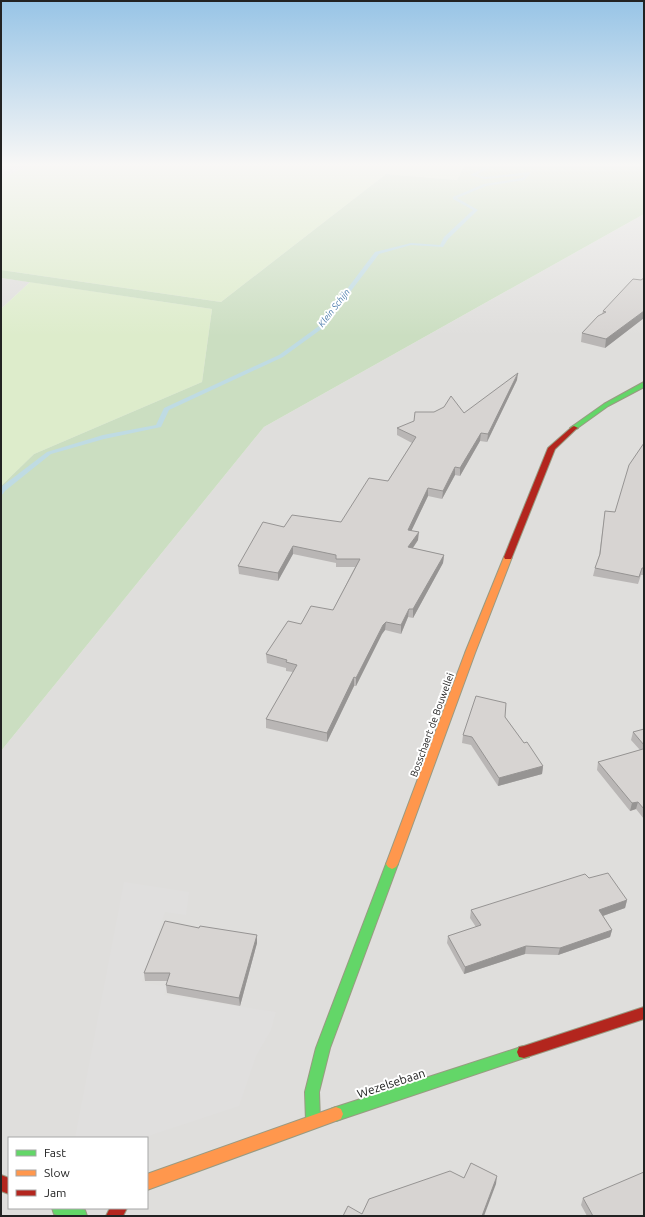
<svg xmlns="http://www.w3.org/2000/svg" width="645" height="1217" font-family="Ubuntu,sans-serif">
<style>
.residential{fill:#dfdedc;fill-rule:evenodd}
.grass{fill:#ddeccb}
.forest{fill:#cbdec1}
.parking{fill:#e0dfde}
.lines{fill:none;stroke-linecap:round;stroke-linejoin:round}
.stream{fill:#bfdbe3;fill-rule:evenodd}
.fast-casing{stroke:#999a82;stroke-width:2}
.slow-casing{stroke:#999a82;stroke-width:2}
.jam-casing{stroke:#999a82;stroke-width:2}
.fast{fill:#63d668;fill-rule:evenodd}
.slow{fill:#ff974d;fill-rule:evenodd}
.jam{fill:#b3261e;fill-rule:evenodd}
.wall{fill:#b9b6b5}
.shaded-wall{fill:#969493}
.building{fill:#d7d4d2;stroke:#969493}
.labels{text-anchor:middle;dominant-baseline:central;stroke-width:4;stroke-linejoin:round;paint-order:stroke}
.far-water-label{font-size:9px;font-style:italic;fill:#4a7aab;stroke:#fff}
.street-label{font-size:10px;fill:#222;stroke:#fff}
.near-street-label{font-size:12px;fill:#222;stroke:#fff}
</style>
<rect width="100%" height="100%" fill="#f0eeeb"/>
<g class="residential">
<path d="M 1,166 L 26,166 L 1,179 Z"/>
<path d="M 644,214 L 644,1216 L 1,1216 L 1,751 L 264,427 ZM 9,1138 L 147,1138 L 147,1208 L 9,1208 Z"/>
<path d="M 1,278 L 30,282 L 1,309 Z"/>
</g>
<g class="grass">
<path d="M 26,166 L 464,166 L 457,180 L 386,174 L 221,302 L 1,270 L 1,179 Z"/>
<path d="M 30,282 L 212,309 L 202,382 L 34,454 L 1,486 L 1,309 Z"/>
</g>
<path class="forest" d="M 464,166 L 644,166 L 644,214 L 264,427 L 1,751 L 1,486 L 34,454 L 202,382 L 212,309 L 1,278 L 1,270 L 221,302 L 386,174 L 457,180 Z"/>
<path class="parking" d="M 124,882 L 189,892 L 186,915 L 165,912 L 142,982 L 167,987 L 164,995 L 276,1012 L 271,1030 L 256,1056 L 239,1106 L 142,1138 L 75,1138 Z"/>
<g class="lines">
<path class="stream" d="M 488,166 L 492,166 L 476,175 L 485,177 L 529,172 L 531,173 L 524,180 L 486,186 L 457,198 L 478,210 L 448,239 L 443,247 L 411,245 L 379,254 L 323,328 L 283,357 L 169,410 L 161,427 L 104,439 L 51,454 L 5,491 L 3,494 L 1,495 L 1,487 L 47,452 L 103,435 L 156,425 L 164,408 L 279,355 L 319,326 L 375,252 L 411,243 L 440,245 L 444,237 L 473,210 L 453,199 L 453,197 L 484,184 L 522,178 L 525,175 L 485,179 L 470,175 Z"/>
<defs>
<g id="fast">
<path d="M 644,382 L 644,387 L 608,406 L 576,429 L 572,429 L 570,428 L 604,404 Z"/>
<path d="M 392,859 L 396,861 L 398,864 L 330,1048 L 319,1092 L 320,1121 L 318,1126 L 313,1128 L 308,1126 L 306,1121 L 305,1092 L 316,1048 L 386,864 L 388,861 Z"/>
<path d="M 524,1046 L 529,1047 L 531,1052 L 529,1057 L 524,1058 L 336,1121 L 331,1119 L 329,1114 L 331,1109 L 336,1107 Z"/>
<path d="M 52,1208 L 79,1208 L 85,1210 L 87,1216 L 60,1216 L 54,1214 Z"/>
</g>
<g id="slow">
<path d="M 508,554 L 512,557 L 475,653 L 398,864 L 396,867 L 392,869 L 388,867 L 386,864 L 465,653 L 504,557 Z"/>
<path d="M 336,1107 L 341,1109 L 343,1114 L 341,1119 L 147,1190 L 147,1174 Z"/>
</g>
<g id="jam">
<path d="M 574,426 L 578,428 L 576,429 L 555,449 L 512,557 L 511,559 L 505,559 L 504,557 L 548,448 L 572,427 Z"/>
<path d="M 644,1007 L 644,1019 L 524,1058 L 519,1057 L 517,1052 L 519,1047 L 524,1046 Z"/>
<path d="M 1,1175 L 9,1178 L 9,1194 L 1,1191 Z"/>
<path d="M 110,1208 L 127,1208 L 123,1216 L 106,1216 Z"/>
</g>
</defs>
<use href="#fast" class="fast-casing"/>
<use href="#slow" class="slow-casing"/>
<use href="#jam" class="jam-casing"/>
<use href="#fast" class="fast"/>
<use href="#slow" class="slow"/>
<use href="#jam" class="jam"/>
</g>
<g class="wall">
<path d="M 644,278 L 644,318 L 605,348 L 581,342 L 582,333 L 602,314 L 603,311 Z"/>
<path d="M 517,380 L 487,442 L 480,441 L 460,476 L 455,475 L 442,499 L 428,496 L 411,531 L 418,540 L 413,548 L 444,555 L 443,563 L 413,618 L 408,617 L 401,634 L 385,630 L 382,634 L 356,686 L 354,686 L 327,742 L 266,728 L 266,719 L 293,672 L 286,671 L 286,668 L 267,663 L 266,654 L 301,624 L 333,610 L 355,567 L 336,567 L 336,563 L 293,554 L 278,581 L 239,574 L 238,566 L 284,527 L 341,522 L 388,481 L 412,443 L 397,435 L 397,428 L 464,413 Z"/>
<path d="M 644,443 L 644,575 L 641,575 L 638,584 L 593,576 L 595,568 L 599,556 L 605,511 L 615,512 Z"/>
<path d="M 505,717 L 524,743 L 543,766 L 542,774 L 498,786 L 471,745 L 462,743 L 463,735 Z"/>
<path d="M 644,729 L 644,819 L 636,809 L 630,811 L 597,770 L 598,762 L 640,750 L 631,740 L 633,732 Z"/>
<path d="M 589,878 L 627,900 L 625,908 L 603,916 L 612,930 L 610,937 L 558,955 L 525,954 L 464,974 L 447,943 L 448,936 L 476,927 L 470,918 L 471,910 Z"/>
<path d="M 199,928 L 257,935 L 257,943 L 240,1006 L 167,993 L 166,985 L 168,981 L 145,981 L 144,973 Z"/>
<path d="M 583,1198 L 644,1216 L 587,1216 L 581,1205 Z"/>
</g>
<g class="shaded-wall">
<path d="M 644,311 L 644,318 L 605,348 L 606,339 Z"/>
<path d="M 518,373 L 517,380 L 487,442 L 488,434 Z"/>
<path d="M 481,433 L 480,441 L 460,476 L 460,468 Z"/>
<path d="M 455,467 L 455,475 L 442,499 L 443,491 Z"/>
<path d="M 428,488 L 428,496 L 408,538 L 408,530 Z"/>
<path d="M 419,532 L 418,540 L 408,555 L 408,547 Z"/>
<path d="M 293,546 L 293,554 L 278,581 L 278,573 Z"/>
<path d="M 444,555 L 443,563 L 413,618 L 413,609 Z"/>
<path d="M 409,609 L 408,617 L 401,634 L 401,625 Z"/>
<path d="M 386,622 L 385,630 L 382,634 L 356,686 L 356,678 L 383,625 Z"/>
<path d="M 354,677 L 354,686 L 327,742 L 327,733 Z"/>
<path d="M 543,766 L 542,774 L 498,786 L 499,778 Z"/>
<path d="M 638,802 L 636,809 L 630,811 L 632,803 Z"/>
<path d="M 627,900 L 625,908 L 597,918 L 599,910 Z"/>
<path d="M 612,930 L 610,937 L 558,955 L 560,948 Z"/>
<path d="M 257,935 L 257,943 L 240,1006 L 239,998 Z"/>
<path d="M 526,946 L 525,954 L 464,974 L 465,967 Z"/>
<path d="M 497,1176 L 496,1184 L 484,1216 L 482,1216 Z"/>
</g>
<g class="building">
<path d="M 644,278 L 644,311 L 606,339 L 582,333 L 598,316 L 606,312 L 603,311 L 633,279 L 641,280 Z"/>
<path d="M 518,373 L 488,434 L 481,433 L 460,468 L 455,467 L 443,491 L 428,488 L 408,530 L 419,532 L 408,547 L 444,555 L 413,609 L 409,609 L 401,625 L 386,622 L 383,625 L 356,678 L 354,677 L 327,733 L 266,719 L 297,665 L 286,662 L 287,660 L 266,654 L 288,621 L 301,624 L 311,606 L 333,610 L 360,559 L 336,559 L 336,555 L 293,546 L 278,573 L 238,566 L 263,522 L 284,527 L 292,515 L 341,522 L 369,478 L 388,481 L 416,437 L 397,428 L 414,421 L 415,412 L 434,412 L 444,407 L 451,396 L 464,413 Z"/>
<path d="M 644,443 L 644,568 L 642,568 L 639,577 L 595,568 L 600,554 L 605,511 L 615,512 L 629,465 Z"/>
<path d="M 476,696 L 506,703 L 505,717 L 524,743 L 527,742 L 543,766 L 499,778 L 472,737 L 463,735 Z"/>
<path d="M 644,729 L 644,745 L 633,732 Z"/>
<path d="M 643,749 L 644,750 L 644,809 L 638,802 L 632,803 L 598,762 Z"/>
<path d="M 608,873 L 627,900 L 599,910 L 612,930 L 560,948 L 526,946 L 465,967 L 448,936 L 481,925 L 471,910 L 585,874 L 589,878 Z"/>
<path d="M 165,921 L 199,928 L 200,926 L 257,935 L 239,998 L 166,985 L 170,973 L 144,973 Z"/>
<path d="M 471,1163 L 497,1176 L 482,1216 L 343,1216 L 348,1206 L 362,1214 L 369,1199 L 450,1171 L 464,1178 Z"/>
<path d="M 644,1172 L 644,1216 L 593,1216 L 583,1198 Z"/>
</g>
<linearGradient id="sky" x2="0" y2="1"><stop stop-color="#97c4e6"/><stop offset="0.49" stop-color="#f8f7f6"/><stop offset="1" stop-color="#f8f7f6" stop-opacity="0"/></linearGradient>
<rect width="645" height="336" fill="url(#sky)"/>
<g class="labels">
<g class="far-water-label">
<text transform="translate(334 308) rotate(-52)">Klein Schijn</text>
</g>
<g class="street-label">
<text transform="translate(432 725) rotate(-70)">Bosschaert de Bouwellei</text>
</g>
<g class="near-street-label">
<text transform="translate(391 1083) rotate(-18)">Wezelsebaan</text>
</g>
</g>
<rect width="645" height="1217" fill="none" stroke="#222222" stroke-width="4"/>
<rect x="8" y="1137" width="140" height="72" fill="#ffffff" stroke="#a7a7a7"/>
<rect x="16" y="1150" width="20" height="6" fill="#63d668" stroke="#a7a7a7"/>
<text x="44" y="1157" font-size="12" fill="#222222">Fast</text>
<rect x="16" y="1170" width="20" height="6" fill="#ff974d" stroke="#a7a7a7"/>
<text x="44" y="1177" font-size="12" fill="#222222">Slow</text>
<rect x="16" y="1190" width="20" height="6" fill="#b3261e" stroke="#a7a7a7"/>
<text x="44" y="1197" font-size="12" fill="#222222">Jam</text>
</svg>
